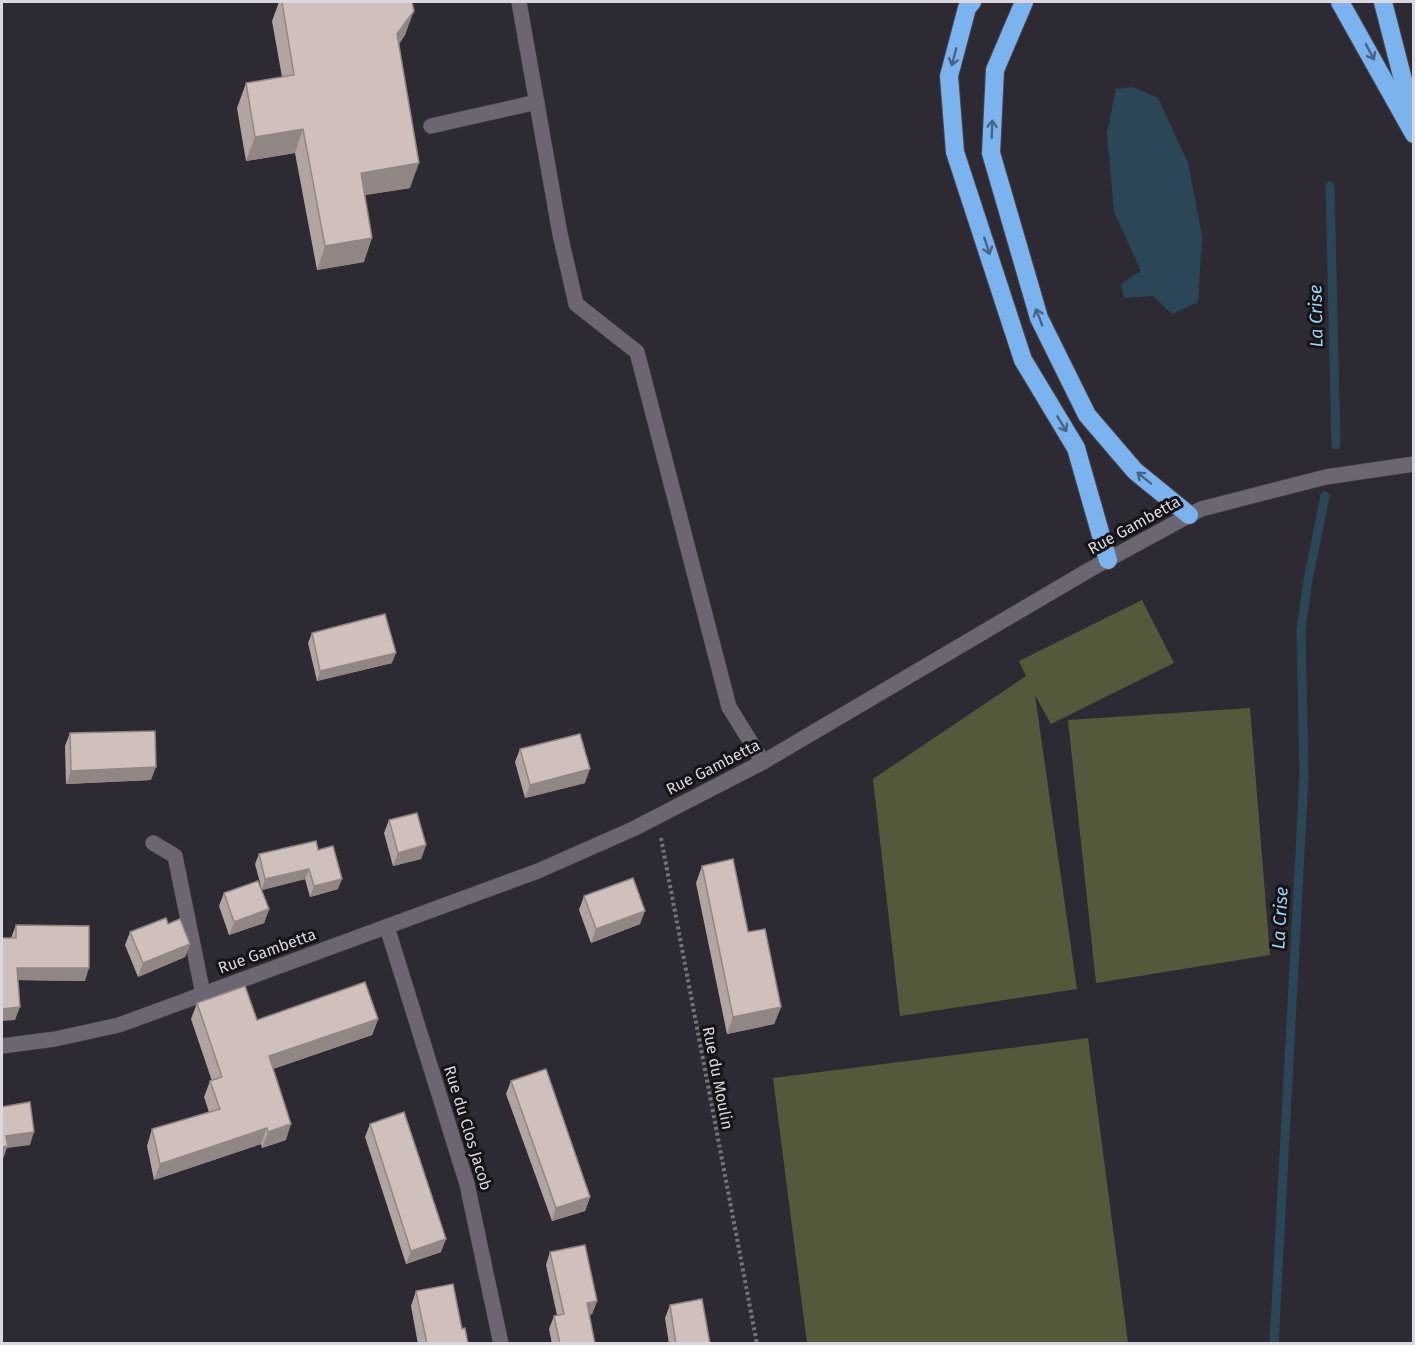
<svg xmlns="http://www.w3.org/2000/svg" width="1415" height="1345" font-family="'Fira Sans',sans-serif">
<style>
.green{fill:#56583c}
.water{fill:#2b4757}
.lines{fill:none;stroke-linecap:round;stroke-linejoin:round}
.stream{stroke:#2b4757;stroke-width:9}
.minor-casing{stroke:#49454e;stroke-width:16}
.highway-casing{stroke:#49454e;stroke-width:20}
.path{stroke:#77737c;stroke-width:4;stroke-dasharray:3 3;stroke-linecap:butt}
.minor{stroke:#6b6671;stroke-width:15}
.highway{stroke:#7bb3ef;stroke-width:18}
.wall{fill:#b2a5a1}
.shaded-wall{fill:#918683}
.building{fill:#cfc0bb;stroke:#918683;stroke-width:1.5}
.oneway{stroke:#486384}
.labels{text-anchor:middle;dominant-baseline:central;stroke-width:6;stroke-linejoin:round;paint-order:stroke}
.street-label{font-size:16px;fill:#dad7de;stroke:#151318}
.water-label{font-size:18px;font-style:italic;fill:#9ad3f3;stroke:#151318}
</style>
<rect width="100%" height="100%" fill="#2e2a34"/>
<g class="green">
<path d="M 1142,600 L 1174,663 L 1051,724 L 1035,695 L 1077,989 L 900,1016 L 873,779 L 1026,676 L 1019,661 Z"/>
<path d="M 1250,708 L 1270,955 L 1096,983 L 1068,720 Z"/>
<path d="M 1088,1038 L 1128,1343 L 807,1343 L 773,1078 Z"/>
</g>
<path class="water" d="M 1133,87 L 1158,98 L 1188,163 L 1202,236 L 1198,302 L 1172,314 L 1153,296 L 1124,298 L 1121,284 L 1141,271 L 1114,212 L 1107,133 L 1116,89 Z"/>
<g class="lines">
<g class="stream">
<path d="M 1330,186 L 1336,445"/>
<path d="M 1274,1344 L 1304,777 L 1301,630 L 1308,580 L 1325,496"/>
</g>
<defs>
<g id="minor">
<path d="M 519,2 L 560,234 L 576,304 L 637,352 L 729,707 L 763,762"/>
<path d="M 431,126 L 537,102"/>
<path d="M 153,843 L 175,856 L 203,994"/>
<path d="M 387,927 L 467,1184 L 501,1344"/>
<path d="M 2,1046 L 55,1039 L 119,1025 L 538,871 L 633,829 L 763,762 L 1089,570 L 1201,509 L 1326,477 L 1414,464"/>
</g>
<g id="highway">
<path d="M 972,2 L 967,8 L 949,76 L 955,152 L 1023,360 L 1076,448 L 1108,560"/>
<path d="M 1024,2 L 995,70 L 991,153 L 1039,318 L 1087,415 L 1135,471 L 1189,515"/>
<path d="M 1340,2 L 1414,134"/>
<path d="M 1383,2 L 1413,119"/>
</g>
</defs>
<use href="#minor" class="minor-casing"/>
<use href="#highway" class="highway-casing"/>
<path class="path" d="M 661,838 L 757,1344"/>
<use href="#minor" class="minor"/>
<use href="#highway" class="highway"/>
</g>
<g class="wall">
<path d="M 279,2 L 412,2 L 405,35 L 399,44 L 410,188 L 365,195 L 364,262 L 317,270 L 295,153 L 246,161 L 237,108 L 246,83 L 282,77 L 272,21 Z"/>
<path d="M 312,633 L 392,663 L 317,681 L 308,643 Z"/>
<path d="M 70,733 L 151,780 L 66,784 L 65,746 Z"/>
<path d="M 520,749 L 585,783 L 525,798 L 515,762 Z"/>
<path d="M 389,820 L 426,845 L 421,859 L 393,866 L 384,833 Z"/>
<path d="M 318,850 L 338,889 L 310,897 L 305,879 L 262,890 L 255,864 L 259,854 Z"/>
<path d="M 702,866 L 781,1007 L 774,1024 L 727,1034 L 696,883 Z"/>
<path d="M 224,893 L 269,909 L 264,923 L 229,935 L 219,906 Z"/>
<path d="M 584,896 L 640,924 L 591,943 L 579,910 Z"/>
<path d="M 168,924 L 190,944 L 185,957 L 138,977 L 125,945 L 130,932 Z"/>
<path d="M 16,925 L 85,981 L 18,980 L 15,1020 L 11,938 Z"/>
<path d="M 197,1003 L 257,1020 L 378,1019 L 372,1035 L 273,1069 L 286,1140 L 262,1148 L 261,1144 L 154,1180 L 147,1146 L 152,1129 L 209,1112 L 204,1097 L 210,1081 L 212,1081 L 191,1019 Z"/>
<path d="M 511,1081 L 590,1197 L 585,1211 L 552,1221 L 506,1094 Z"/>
<path d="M 370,1124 L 441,1252 L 406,1264 L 365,1137 Z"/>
<path d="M 550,1252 L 597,1301 L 592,1314 L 589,1315 L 595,1344 L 552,1344 L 549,1329 L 554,1316 L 557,1315 L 546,1265 Z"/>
<path d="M 416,1291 L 462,1329 L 468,1344 L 418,1344 L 411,1306 Z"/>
<path d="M 670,1305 L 710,1344 L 669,1344 L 665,1318 Z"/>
</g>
<g class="shaded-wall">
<path d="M 414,11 L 405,35 L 388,58 L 397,34 Z"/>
<path d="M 303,129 L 295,153 L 246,161 L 255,137 Z"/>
<path d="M 419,163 L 410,188 L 352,197 L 361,173 Z"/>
<path d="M 372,238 L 364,262 L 317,270 L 325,246 Z"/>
<path d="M 396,653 L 392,663 L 317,681 L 320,671 Z"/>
<path d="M 156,767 L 151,780 L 66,784 L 71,771 Z"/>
<path d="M 590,769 L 585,783 L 525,798 L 530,785 Z"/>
<path d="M 426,845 L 421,859 L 393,866 L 398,853 Z"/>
<path d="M 309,869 L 305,879 L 262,890 L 265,879 Z"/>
<path d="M 342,879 L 338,889 L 310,897 L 314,886 Z"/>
<path d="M 269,909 L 264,923 L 229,935 L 234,922 Z"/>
<path d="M 645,911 L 640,924 L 591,943 L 596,929 Z"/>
<path d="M 190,944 L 185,957 L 138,977 L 143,963 Z"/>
<path d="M 17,968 L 89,968 L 85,981 L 13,980 Z"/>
<path d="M 20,1007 L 15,1020 L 2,1021 L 2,1009 Z"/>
<path d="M 781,1007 L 774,1024 L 727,1034 L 733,1017 Z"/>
<path d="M 378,1019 L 372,1035 L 263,1072 L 269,1056 Z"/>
<path d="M 291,1124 L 286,1140 L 262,1148 L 268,1132 Z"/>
<path d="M 267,1128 L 261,1144 L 154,1180 L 160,1164 Z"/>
<path d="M 34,1132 L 30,1145 L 7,1148 L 3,1159 L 2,1160 L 2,1147 L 6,1136 Z"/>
<path d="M 590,1197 L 585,1211 L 552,1221 L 556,1208 Z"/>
<path d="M 446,1239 L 441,1252 L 406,1264 L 411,1251 Z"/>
<path d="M 597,1301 L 592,1314 L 582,1317 L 587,1303 Z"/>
</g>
<g class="building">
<path d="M 282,2 L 412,2 L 414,11 L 397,34 L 419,163 L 361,173 L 372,238 L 325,246 L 303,129 L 255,137 L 246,83 L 294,75 Z"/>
<path d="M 385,614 L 396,653 L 320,671 L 312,633 Z"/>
<path d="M 155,731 L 156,767 L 71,771 L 70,733 Z"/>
<path d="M 580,734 L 590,769 L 530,785 L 520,749 Z"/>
<path d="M 417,813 L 426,845 L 398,853 L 389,820 Z"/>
<path d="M 316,841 L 318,850 L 333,846 L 342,879 L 314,886 L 309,869 L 265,879 L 259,854 Z"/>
<path d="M 733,859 L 748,932 L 765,929 L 781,1007 L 733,1017 L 702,866 Z"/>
<path d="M 633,878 L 645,911 L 596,929 L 584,896 Z"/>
<path d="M 258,881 L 269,909 L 234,922 L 224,893 Z"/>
<path d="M 166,918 L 168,924 L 180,919 L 190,944 L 143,963 L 130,932 Z"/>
<path d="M 16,925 L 89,926 L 89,968 L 17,968 L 20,1007 L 2,1009 L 2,938 L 16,938 Z"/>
<path d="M 365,982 L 378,1019 L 269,1056 L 291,1124 L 268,1132 L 267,1128 L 160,1164 L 152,1129 L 220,1109 L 210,1081 L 222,1077 L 197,1003 L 245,986 L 257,1020 Z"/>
<path d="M 546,1069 L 590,1197 L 556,1208 L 511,1081 Z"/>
<path d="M 30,1102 L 34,1132 L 6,1136 L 8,1146 L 2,1147 L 2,1107 Z"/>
<path d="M 404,1112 L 446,1239 L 411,1251 L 370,1124 Z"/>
<path d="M 585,1245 L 597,1301 L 587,1303 L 595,1344 L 560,1344 L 554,1316 L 564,1314 L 550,1252 Z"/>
<path d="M 453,1284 L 462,1329 L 465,1328 L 468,1344 L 427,1344 L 416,1291 Z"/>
<path d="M 702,1299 L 710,1344 L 676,1344 L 670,1305 Z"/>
</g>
<defs><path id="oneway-shaft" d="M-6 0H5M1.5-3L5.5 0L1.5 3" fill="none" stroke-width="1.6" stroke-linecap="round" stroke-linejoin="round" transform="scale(1.5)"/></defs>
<g class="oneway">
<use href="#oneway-shaft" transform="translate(1370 52) rotate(62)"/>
<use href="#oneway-shaft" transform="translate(954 57) rotate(105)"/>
<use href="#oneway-shaft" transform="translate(992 129) rotate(-88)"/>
<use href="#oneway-shaft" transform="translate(987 246) rotate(72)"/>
<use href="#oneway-shaft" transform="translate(1039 317) rotate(-111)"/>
<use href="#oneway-shaft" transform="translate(1062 424) rotate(59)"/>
<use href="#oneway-shaft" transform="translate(1144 478) rotate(-141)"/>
</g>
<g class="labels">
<g class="street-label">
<text transform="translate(1134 525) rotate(-29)">Rue Gambetta</text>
<text transform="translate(713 767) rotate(-27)">Rue Gambetta</text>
<text transform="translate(267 951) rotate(-20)">Rue Gambetta</text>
<text transform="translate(718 1078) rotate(79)">Rue du Moulin</text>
<text transform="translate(468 1128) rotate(73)">Rue du Clos Jacob</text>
</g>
<g class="water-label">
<text transform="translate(1316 316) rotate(-91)">La Crise</text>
<text transform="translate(1280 918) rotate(-87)">La Crise</text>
</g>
</g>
<rect width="1415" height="1345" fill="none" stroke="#dad7de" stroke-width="6"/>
</svg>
